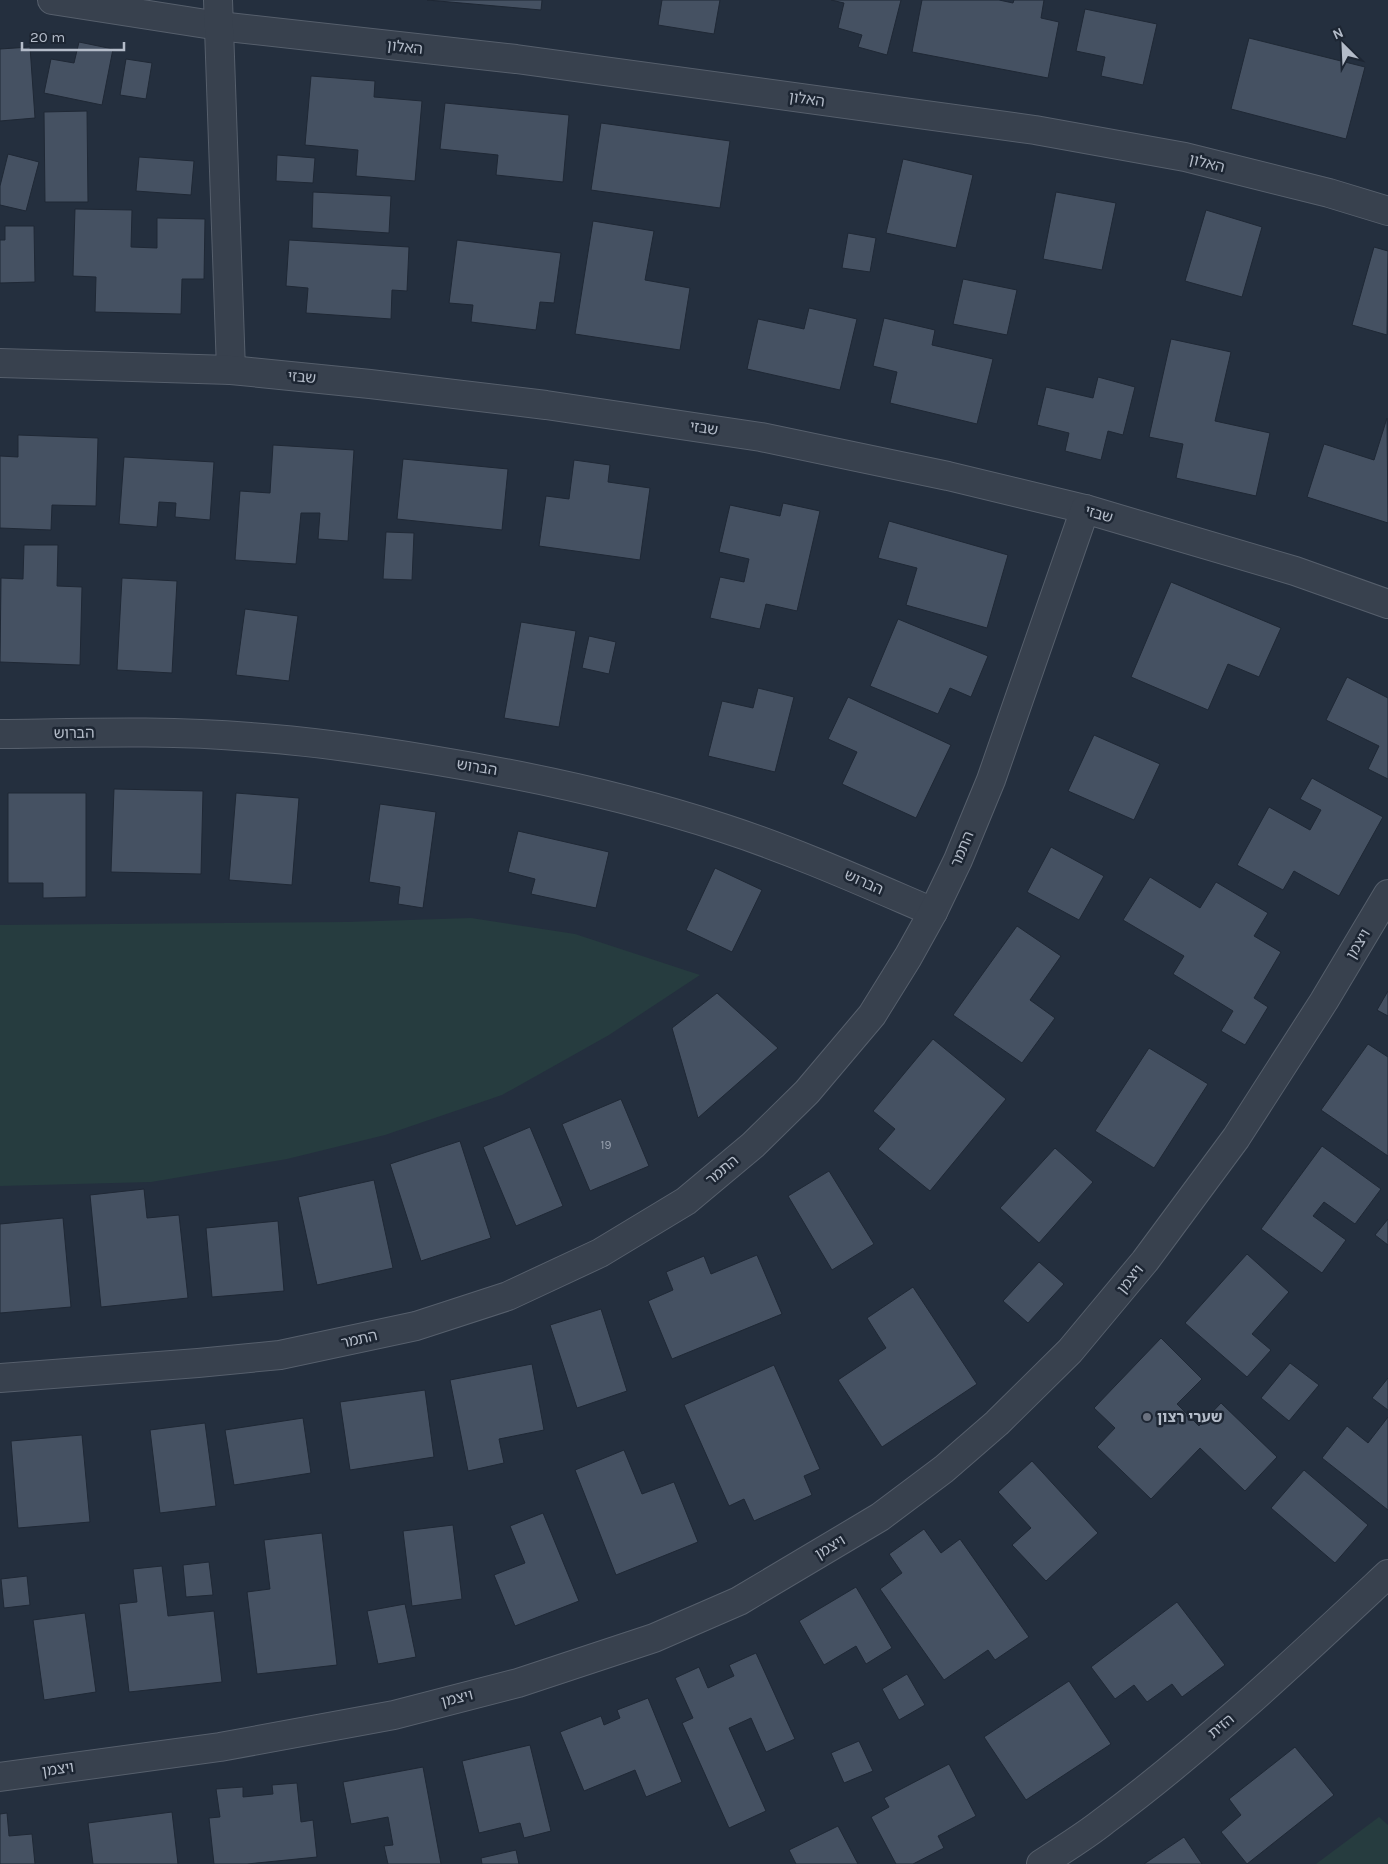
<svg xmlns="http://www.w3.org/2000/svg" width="1388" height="1864" font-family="Karla,'Noto Sans Hebrew',sans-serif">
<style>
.green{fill:#263c3f}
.building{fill:#455162;stroke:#1f2835}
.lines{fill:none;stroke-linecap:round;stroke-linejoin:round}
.street-casing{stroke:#565f6c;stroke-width:30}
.street{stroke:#38414e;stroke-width:28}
.worship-dot{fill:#6b7280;stroke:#1d2633;stroke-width:2}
.labels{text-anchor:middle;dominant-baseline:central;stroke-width:5;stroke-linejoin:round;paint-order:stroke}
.number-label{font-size:12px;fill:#98a1af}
.street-label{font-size:15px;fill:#b4bcc9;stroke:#1d2633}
.poi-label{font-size:15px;font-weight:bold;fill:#b4bcc9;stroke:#1d2633;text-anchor:start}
</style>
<rect width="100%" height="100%" fill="#242f3e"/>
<g class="green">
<path d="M 471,918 L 575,934 L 700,975 L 609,1035 L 502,1095 L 385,1135 L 287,1159 L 151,1182 L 0,1186 L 0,925 L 347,922 Z"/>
<path d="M 1379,1817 L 1388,1825 L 1388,1864 L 1316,1864 Z"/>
</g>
<g class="building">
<path d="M 427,0 L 542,0 L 541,10 Z"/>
<path d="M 662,0 L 720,0 L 714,34 L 658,25 Z"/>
<path d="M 831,0 L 901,0 L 887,55 L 858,47 L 862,35 L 838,28 L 844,3 Z"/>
<path d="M 922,0 L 999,0 L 1013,3 L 1014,0 L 1044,0 L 1041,18 L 1059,22 L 1048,78 L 912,52 Z"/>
<path d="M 1085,9 L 1157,24 L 1143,85 L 1101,76 L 1105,57 L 1076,51 Z"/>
<path d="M 1249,38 L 1365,67 L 1346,139 L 1231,109 Z"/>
<path d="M 79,42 L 113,49 L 102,105 L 44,93 L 51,59 L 74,63 Z"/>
<path d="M 30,47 L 35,118 L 0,121 L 0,49 Z"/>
<path d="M 126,59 L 152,63 L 146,99 L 120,95 Z"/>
<path d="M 311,76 L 375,81 L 374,97 L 422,101 L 415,181 L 356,176 L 358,150 L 305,145 Z"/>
<path d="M 445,103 L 569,115 L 563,182 L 496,175 L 498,155 L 440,149 Z"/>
<path d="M 87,111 L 88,202 L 45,202 L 44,112 Z"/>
<path d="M 601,123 L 730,141 L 720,208 L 591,190 Z"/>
<path d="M 8,154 L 39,162 L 26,211 L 0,205 L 0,186 Z"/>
<path d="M 277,155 L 315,158 L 313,183 L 276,181 Z"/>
<path d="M 139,157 L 194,161 L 191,195 L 136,191 Z"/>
<path d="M 903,159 L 973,175 L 956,248 L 886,233 Z"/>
<path d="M 313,192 L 391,196 L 389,233 L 312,228 Z"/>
<path d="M 1056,192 L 1116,203 L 1102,270 L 1043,259 Z"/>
<path d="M 75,209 L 132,210 L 131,247 L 157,248 L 157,218 L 205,219 L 204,279 L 182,279 L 181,314 L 95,312 L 96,277 L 73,276 Z"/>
<path d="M 1206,210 L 1262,227 L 1242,297 L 1185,281 Z"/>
<path d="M 593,221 L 654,231 L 645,280 L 690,288 L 680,350 L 575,334 Z"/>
<path d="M 5,226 L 34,226 L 35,282 L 0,283 L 0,240 L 5,240 Z"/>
<path d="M 848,233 L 876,238 L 870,272 L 842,268 Z"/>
<path d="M 289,240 L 409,247 L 407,291 L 392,290 L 391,319 L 306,313 L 308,288 L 286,286 Z"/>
<path d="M 457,240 L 561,253 L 554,303 L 540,302 L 536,330 L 471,322 L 473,305 L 449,303 Z"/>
<path d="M 1374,247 L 1388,251 L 1387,335 L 1352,325 Z"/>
<path d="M 963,279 L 1017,290 L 1007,335 L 953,324 Z"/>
<path d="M 809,308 L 857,319 L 840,390 L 747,369 L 758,319 L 804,329 Z"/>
<path d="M 884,318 L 935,330 L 932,345 L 993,359 L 977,424 L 890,403 L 897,372 L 873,366 Z"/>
<path d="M 1171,339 L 1231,352 L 1215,421 L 1270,433 L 1256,496 L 1176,478 L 1183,444 L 1149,437 Z"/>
<path d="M 1098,377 L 1135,387 L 1123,435 L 1108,431 L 1101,460 L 1065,451 L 1069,433 L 1037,425 L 1046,387 L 1093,398 Z"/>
<path d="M 1387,418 L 1388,523 L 1307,497 L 1324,444 L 1374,460 Z"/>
<path d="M 18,435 L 98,438 L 96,506 L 52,505 L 51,530 L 0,528 L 0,456 L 18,457 Z"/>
<path d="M 273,445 L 354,450 L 348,541 L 318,539 L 320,513 L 301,513 L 296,564 L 235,560 L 240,491 L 270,493 Z"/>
<path d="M 124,457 L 214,462 L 210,520 L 175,517 L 176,503 L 159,502 L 157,527 L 119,524 Z"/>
<path d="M 403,459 L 508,469 L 502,530 L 397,519 Z"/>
<path d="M 574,460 L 610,465 L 608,482 L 650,488 L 640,560 L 539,546 L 546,496 L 569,499 Z"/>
<path d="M 783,503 L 820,511 L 797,611 L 766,604 L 760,629 L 710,618 L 720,577 L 744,582 L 749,559 L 719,552 L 730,505 L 780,516 Z"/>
<path d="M 889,521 L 1008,555 L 987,628 L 906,605 L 917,568 L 878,558 Z"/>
<path d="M 386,532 L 414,533 L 412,580 L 383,579 Z"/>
<path d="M 24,545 L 58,545 L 57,586 L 82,587 L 80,665 L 0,662 L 1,578 L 23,579 Z"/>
<path d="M 122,578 L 177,581 L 172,673 L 117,670 Z"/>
<path d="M 1171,582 L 1281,628 L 1259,677 L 1228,664 L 1208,710 L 1131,677 Z"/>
<path d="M 245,609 L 298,616 L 289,681 L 236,675 Z"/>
<path d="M 898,619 L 988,656 L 971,697 L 950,688 L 938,714 L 870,686 Z"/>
<path d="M 521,622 L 576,631 L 559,727 L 504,718 Z"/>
<path d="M 589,636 L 616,642 L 609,674 L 582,668 Z"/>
<path d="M 1347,677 L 1388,698 L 1388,779 L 1368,769 L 1379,746 L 1326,720 Z"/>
<path d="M 758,688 L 794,697 L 775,772 L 708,756 L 722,701 L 753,708 Z"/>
<path d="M 848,697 L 951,745 L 916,818 L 842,784 L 857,752 L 828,739 Z"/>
<path d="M 1094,735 L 1160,764 L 1134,820 L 1068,791 Z"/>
<path d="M 1312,778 L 1383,817 L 1339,896 L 1294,871 L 1283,890 L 1237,865 L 1269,807 L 1310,830 L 1321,810 L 1300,799 Z"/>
<path d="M 114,789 L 203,791 L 201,874 L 111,872 Z"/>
<path d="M 8,793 L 86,793 L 86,897 L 43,898 L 43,883 L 8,883 Z"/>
<path d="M 236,793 L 299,798 L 292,885 L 229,880 Z"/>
<path d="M 380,804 L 436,812 L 423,908 L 398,904 L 400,887 L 369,882 Z"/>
<path d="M 518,831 L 609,852 L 596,908 L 531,894 L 535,879 L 508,872 Z"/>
<path d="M 1051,847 L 1104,876 L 1079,920 L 1027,892 Z"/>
<path d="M 715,868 L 762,890 L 732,952 L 686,930 Z"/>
<path d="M 1150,877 L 1200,908 L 1216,882 L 1268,913 L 1254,936 L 1281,952 L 1254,998 L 1268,1007 L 1245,1045 L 1221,1031 L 1233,1011 L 1173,974 L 1184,956 L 1123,920 Z"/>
<path d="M 1017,926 L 1061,956 L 1030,1000 L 1055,1018 L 1022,1063 L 953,1015 Z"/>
<path d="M 1388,991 L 1388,1016 L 1377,1010 Z"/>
<path d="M 717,993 L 778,1048 L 698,1118 L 672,1028 Z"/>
<path d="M 933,1039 L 1006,1099 L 930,1191 L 878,1149 L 895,1129 L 873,1111 Z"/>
<path d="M 1368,1044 L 1388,1057 L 1388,1156 L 1321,1110 Z"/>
<path d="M 1149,1048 L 1208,1084 L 1154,1168 L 1095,1131 Z"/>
<path d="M 621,1099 L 649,1166 L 590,1191 L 562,1124 Z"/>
<path d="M 530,1127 L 563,1206 L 516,1226 L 483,1147 Z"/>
<path d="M 460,1141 L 491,1238 L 421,1261 L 390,1164 Z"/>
<path d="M 1322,1146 L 1381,1189 L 1355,1224 L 1324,1202 L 1313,1216 L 1346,1240 L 1322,1273 L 1261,1229 Z"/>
<path d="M 1055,1148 L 1093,1182 L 1039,1243 L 1000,1208 Z"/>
<path d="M 829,1171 L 874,1244 L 832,1270 L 788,1196 Z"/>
<path d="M 374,1180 L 393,1268 L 317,1285 L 298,1197 Z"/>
<path d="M 144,1189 L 147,1218 L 179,1215 L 188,1298 L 101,1307 L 90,1195 Z"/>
<path d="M 63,1218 L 71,1307 L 0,1313 L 0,1224 Z"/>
<path d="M 1388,1219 L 1388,1245 L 1375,1235 Z"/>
<path d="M 278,1221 L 284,1291 L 212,1297 L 206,1228 Z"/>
<path d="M 1247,1254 L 1289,1292 L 1252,1334 L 1271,1350 L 1247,1377 L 1185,1323 Z"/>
<path d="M 757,1255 L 782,1314 L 672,1359 L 648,1301 L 673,1290 L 666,1272 L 704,1256 L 711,1274 Z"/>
<path d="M 1039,1262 L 1064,1284 L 1028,1323 L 1003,1301 Z"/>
<path d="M 913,1287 L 977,1384 L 882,1447 L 838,1380 L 886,1348 L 867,1318 Z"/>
<path d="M 601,1309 L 627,1391 L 577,1408 L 550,1325 Z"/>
<path d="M 1161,1338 L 1202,1379 L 1177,1404 L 1199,1426 L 1221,1403 L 1277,1457 L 1245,1491 L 1200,1448 L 1151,1499 L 1097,1447 L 1115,1428 L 1094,1408 Z"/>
<path d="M 1290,1363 L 1319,1385 L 1289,1421 L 1261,1398 Z"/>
<path d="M 532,1364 L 544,1430 L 499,1439 L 504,1463 L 468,1471 L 450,1380 Z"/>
<path d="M 774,1365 L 820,1469 L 804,1476 L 812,1495 L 754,1521 L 744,1499 L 729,1506 L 684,1405 Z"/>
<path d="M 1388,1378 L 1388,1410 L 1372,1398 Z"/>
<path d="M 425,1390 L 434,1457 L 350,1470 L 340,1402 Z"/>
<path d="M 1388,1417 L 1388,1510 L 1322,1458 L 1347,1426 L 1368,1443 Z"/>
<path d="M 303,1418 L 311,1473 L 234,1485 L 225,1430 Z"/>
<path d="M 205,1423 L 216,1506 L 160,1513 L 150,1430 Z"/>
<path d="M 82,1435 L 90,1522 L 18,1528 L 11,1441 Z"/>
<path d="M 624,1450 L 642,1494 L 674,1482 L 698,1542 L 616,1575 L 575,1470 Z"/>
<path d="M 1032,1461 L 1098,1533 L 1046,1581 L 1012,1545 L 1031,1528 L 998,1492 Z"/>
<path d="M 1304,1470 L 1368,1525 L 1335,1563 L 1271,1508 Z"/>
<path d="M 543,1513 L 579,1601 L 515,1626 L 494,1575 L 525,1563 L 510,1526 Z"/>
<path d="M 453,1525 L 462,1599 L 412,1606 L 403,1531 Z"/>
<path d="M 924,1529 L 941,1553 L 960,1539 L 1029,1637 L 995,1660 L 988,1650 L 944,1680 L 880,1589 L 902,1573 L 889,1554 Z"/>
<path d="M 322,1533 L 337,1665 L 257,1674 L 247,1592 L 270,1589 L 264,1540 Z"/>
<path d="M 209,1562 L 213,1595 L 186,1597 L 183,1565 Z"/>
<path d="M 162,1566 L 168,1616 L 214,1611 L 222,1682 L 129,1692 L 119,1604 L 137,1602 L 133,1569 Z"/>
<path d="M 27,1576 L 30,1605 L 4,1608 L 1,1579 Z"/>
<path d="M 856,1587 L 892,1648 L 866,1664 L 856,1646 L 824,1665 L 799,1621 Z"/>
<path d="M 1177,1602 L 1225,1665 L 1182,1697 L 1172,1684 L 1147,1702 L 1134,1685 L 1115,1699 L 1091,1667 Z"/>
<path d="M 405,1604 L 416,1657 L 378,1664 L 367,1611 Z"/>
<path d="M 85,1613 L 96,1692 L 44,1700 L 33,1620 Z"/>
<path d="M 756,1653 L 795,1739 L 766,1752 L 751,1718 L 729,1728 L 766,1811 L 729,1828 L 682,1723 L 693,1718 L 675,1678 L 699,1667 L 708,1688 L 734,1676 L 729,1665 Z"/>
<path d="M 907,1674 L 925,1705 L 899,1720 L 882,1689 Z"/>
<path d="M 1069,1681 L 1111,1744 L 1026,1800 L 984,1737 Z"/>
<path d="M 648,1698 L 682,1782 L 646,1797 L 635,1770 L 584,1791 L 560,1732 L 601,1716 L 604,1725 L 620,1718 L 617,1710 Z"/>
<path d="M 859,1741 L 873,1771 L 844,1783 L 831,1753 Z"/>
<path d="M 530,1745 L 551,1831 L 524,1838 L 520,1823 L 479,1833 L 462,1761 Z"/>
<path d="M 1295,1747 L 1334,1795 L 1247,1864 L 1221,1832 L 1241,1815 L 1229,1799 Z"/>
<path d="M 949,1764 L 976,1816 L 938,1836 L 944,1848 L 913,1864 L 896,1864 L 871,1817 L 889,1807 L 884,1798 Z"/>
<path d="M 423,1767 L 441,1864 L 388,1864 L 384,1846 L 393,1845 L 388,1817 L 351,1824 L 343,1782 Z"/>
<path d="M 297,1783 L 301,1822 L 313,1820 L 317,1857 L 247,1864 L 214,1864 L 209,1818 L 220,1817 L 216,1789 L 243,1787 L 243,1797 L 273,1794 L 272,1785 Z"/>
<path d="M 172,1812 L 178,1864 L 93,1864 L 88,1823 Z"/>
<path d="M 7,1813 L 9,1836 L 32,1834 L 35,1864 L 0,1864 L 0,1814 Z"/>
<path d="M 838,1826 L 858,1864 L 796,1864 L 789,1850 Z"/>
<path d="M 1184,1837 L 1202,1864 L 1144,1864 Z"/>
<path d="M 516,1850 L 519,1864 L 482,1864 L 481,1858 Z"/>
</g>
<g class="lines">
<defs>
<g id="street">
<path d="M 52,0 L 219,26 L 516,59 L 1035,130 L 1185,157 L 1329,193 L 1388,211"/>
<path d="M 218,0 L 231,370"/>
<path d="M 0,363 L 231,370 L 370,384 L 546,405 L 761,437 L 948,476 L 1085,509 L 1295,571 L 1388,604"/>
<path d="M 0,734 C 83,733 167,730 250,737 C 311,741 372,750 432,760 C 530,776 628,797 723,828 C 794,851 863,882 933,912"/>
<path d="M 0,1378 L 198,1363 L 280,1355 L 416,1326 L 508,1296 L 600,1253 L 686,1201 L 753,1145 L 807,1092 L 872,1015 L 908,957 L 933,912 L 958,860 L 991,780 L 1085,509"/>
<path d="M 0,1777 L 220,1747 L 394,1715 L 518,1683 L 654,1638 L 739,1601 L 880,1517 L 944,1469 L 997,1423 L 1070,1351 L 1145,1261 L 1236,1138 L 1324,1001 L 1388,894"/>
<path d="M 1041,1864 C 1062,1850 1084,1837 1104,1821 C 1205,1746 1296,1660 1388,1574"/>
</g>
</defs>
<use href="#street" class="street-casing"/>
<use href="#street" class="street"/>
</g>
<circle class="worship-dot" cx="1147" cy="1417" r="5"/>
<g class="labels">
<g class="number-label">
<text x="606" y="1145">19</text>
</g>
<g class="street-label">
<text transform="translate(405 47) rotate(6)">האלון</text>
<text transform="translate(807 99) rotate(8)">האלון</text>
<text transform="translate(1207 163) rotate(14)">האלון</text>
<text transform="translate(302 377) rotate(5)">שבזי</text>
<text transform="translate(704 428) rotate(8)">שבזי</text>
<text transform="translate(1099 514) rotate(16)">שבזי</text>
<text transform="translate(74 733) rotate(-1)">הברוש</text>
<text transform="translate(477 767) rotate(9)">הברוש</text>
<text transform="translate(962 849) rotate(-67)">התמר</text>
<text transform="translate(864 882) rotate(24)">הברוש</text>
<text transform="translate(1358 944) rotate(-59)">ויצמן</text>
<text transform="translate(722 1170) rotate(-40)">התמר</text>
<text transform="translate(1130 1279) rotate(-51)">ויצמן</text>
<text transform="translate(359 1339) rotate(-13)">התמר</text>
<text transform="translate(830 1547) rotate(-31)">ויצמן</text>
<text transform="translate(457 1698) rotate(-14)">ויצמן</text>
<text transform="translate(1221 1726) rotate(-40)">הזית</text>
<text transform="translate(58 1769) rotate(-8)">ויצמן</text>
</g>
<g class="poi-label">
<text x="1157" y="1417">שערי רצון</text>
</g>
</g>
<g transform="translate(1343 45) rotate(336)" stroke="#1d2633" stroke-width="4" paint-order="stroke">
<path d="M0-4L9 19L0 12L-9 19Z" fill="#b4bcc9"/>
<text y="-8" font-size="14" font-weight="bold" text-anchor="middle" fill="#b4bcc9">N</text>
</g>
<path d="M22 42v8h102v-8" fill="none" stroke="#b4bcc9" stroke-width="2.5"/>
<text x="30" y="42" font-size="15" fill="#b4bcc9" stroke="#1d2633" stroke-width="4" paint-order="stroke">20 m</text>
</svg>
